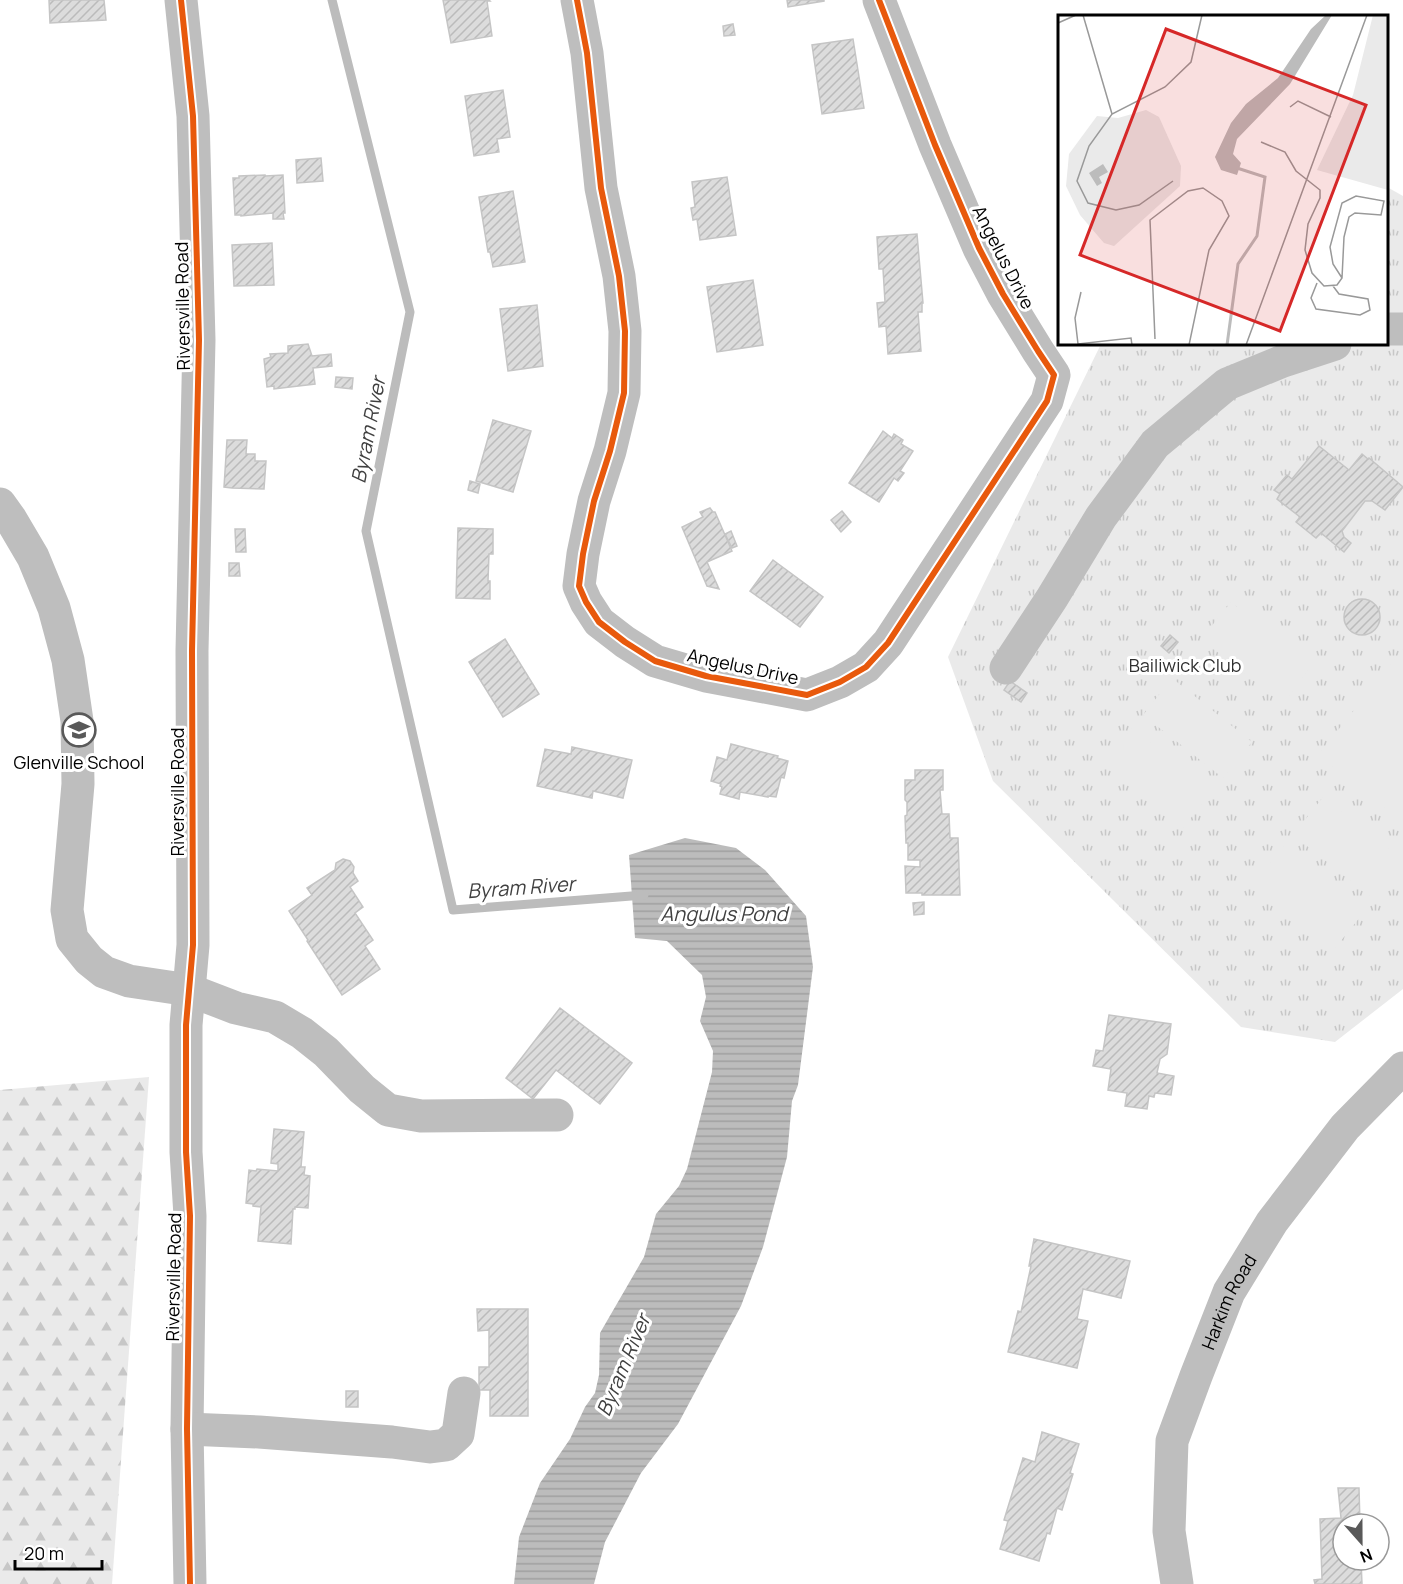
<svg xmlns="http://www.w3.org/2000/svg" width="1403" height="1584" font-family="Manrope,sans-serif">
<style>
.forest{fill:url(#forest-firs)}
.park{fill:url(#park-tufts)}
.pitch{fill:#eaeaea}
.water{fill:url(#water-rules)}
.lines{fill:none;stroke-linecap:round;stroke-linejoin:round}
.stream{stroke:#bcbcbc;stroke-width:9}
.building{fill:url(#building-hatch);stroke:#c5c5c5;stroke-width:1.5}
.minor{stroke:#bebebe;stroke-width:33}
.cycleway-casing{stroke:#fff;stroke-width:10}
.cycleway{stroke:#e8590c;stroke-width:6}
.labels{text-anchor:middle;dominant-baseline:central;stroke-width:6;stroke-linejoin:round;paint-order:stroke}
.street-label{font-size:18px;fill:#000;stroke:#fff}
.park-label{font-size:18px;fill:#2f2f2f;stroke:#fff}
.poi-label{font-size:18px;fill:#000;stroke:#fff}
.water-label{font-size:20px;font-style:italic;fill:#404040;stroke:#fff}
.inset-river{fill:none;stroke:#bcbcbc;stroke-width:3}
.inset-road{fill:none;stroke:#999;stroke-width:1.5}
.view{fill:#d62828;fill-opacity:0.15;stroke:#d62828;stroke-width:3}
.inset-edge{fill:none;stroke:#000;stroke-width:3}
</style>
<defs>
<pattern id="forest-firs" width="22" height="20" patternUnits="userSpaceOnUse" patternTransform="scale(1.5)"><rect width="22" height="20" fill="#eaeaea"/><path d="M5 1l3.5 6h-7zM16 11l3.5 6h-7z" fill="#c7c7c7"/></pattern>
<pattern id="park-tufts" width="24" height="20" patternUnits="userSpaceOnUse" patternTransform="scale(1.5)"><rect width="24" height="20" fill="#eaeaea"/><path d="M3 7l-1-3M5 7V3M7 7l1-3M15 17l-1-3M17 17v-4M19 17l1-3" fill="none" stroke="#c7c7c7"/></pattern>
<pattern id="water-rules" width="6" height="5" patternUnits="userSpaceOnUse" patternTransform="scale(1.5)"><rect width="6" height="5" fill="#bcbcbc"/><path d="M0 2.5h6" fill="none" stroke="#a0a0a0"/></pattern>
<pattern id="building-hatch" width="6" height="6" patternUnits="userSpaceOnUse" patternTransform="scale(1.5)"><rect width="6" height="6" fill="#dcdcdc"/><path d="M-1 1l2-2M0 6l6-6M5 7l2-2" fill="none" stroke="#bbb"/></pattern>
</defs>
<rect width="100%" height="100%" fill="#fff"/>
<path class="forest" d="M 149,1077 L 112,1584 L 0,1584 L 0,1090 Z"/>
<path class="park" d="M 1387,187 L 1403,196 L 1403,989 L 1335,1042 L 1241,1027 L 993,781 L 948,657 L 1101,344 L 1386,344 Z"/>
<g class="pitch">
<path d="M 1231,602 L 1312,665 L 1283,704 L 1201,639 Z"/>
<path d="M 1403,649 L 1403,822 L 1318,755 Z"/>
<path d="M 1172,678 L 1252,742 L 1223,778 L 1143,715 Z"/>
<path d="M 1132,728 L 1212,791 L 1183,828 L 1103,764 Z"/>
<path d="M 1323,797 L 1403,860 L 1374,899 L 1293,835 Z"/>
<path d="M 1284,846 L 1365,911 L 1335,948 L 1254,883 Z"/>
</g>
<path class="water" d="M 685,838 L 736,848 L 765,870 L 806,916 L 813,967 L 798,1085 L 792,1101 L 787,1157 L 763,1247 L 741,1306 L 678,1424 L 641,1473 L 605,1542 L 594,1584 L 514,1584 L 519,1537 L 540,1483 L 570,1439 L 585,1407 L 595,1393 L 599,1375 L 600,1333 L 644,1257 L 656,1214 L 679,1186 L 687,1169 L 712,1072 L 713,1051 L 700,1021 L 706,997 L 702,975 L 667,941 L 635,938 L 629,855 Z"/>
<g class="lines">
<path class="stream" d="M 332,0 L 410,312 L 366,531 L 453,910 L 644,895"/>
</g>
<g class="building">
<path d="M 49,0 L 104,0 L 106,20 L 50,23 Z"/>
<path d="M 443,0 L 489,0 L 490,1 L 487,1 L 492,36 L 451,43 Z"/>
<path d="M 787,0 L 824,0 L 824,1 L 788,7 Z"/>
<path d="M 733,24 L 735,35 L 724,36 L 723,26 Z"/>
<path d="M 853,39 L 864,108 L 822,114 L 812,45 Z"/>
<path d="M 503,90 L 510,137 L 497,139 L 499,152 L 474,156 L 465,96 Z"/>
<path d="M 321,158 L 323,181 L 297,183 L 296,160 Z"/>
<path d="M 265,175 L 265,176 L 283,175 L 285,213 L 283,213 L 284,219 L 273,219 L 273,213 L 241,216 L 241,215 L 235,215 L 233,178 L 239,178 L 239,176 Z"/>
<path d="M 727,177 L 736,235 L 700,240 L 697,219 L 693,220 L 691,208 L 695,207 L 692,182 Z"/>
<path d="M 513,191 L 525,262 L 493,267 L 490,252 L 488,252 L 479,197 Z"/>
<path d="M 917,234 L 923,303 L 922,303 L 922,312 L 918,312 L 921,351 L 888,354 L 886,326 L 879,327 L 877,303 L 885,302 L 883,269 L 879,269 L 877,237 Z"/>
<path d="M 272,243 L 274,285 L 234,286 L 232,245 Z"/>
<path d="M 753,280 L 763,345 L 717,352 L 707,287 Z"/>
<path d="M 537,305 L 543,366 L 508,371 L 500,309 Z"/>
<path d="M 308,344 L 312,356 L 331,354 L 332,366 L 313,368 L 315,384 L 274,389 L 274,386 L 267,387 L 264,359 L 271,357 L 270,354 L 288,353 L 288,346 Z"/>
<path d="M 336,377 L 353,378 L 352,389 L 335,387 Z"/>
<path d="M 493,420 L 531,431 L 513,492 L 476,481 Z"/>
<path d="M 883,431 L 892,438 L 894,434 L 903,440 L 901,444 L 913,451 L 900,471 L 904,473 L 898,481 L 894,478 L 879,502 L 849,483 Z"/>
<path d="M 227,440 L 247,440 L 246,454 L 255,454 L 255,461 L 266,461 L 264,489 L 232,488 L 224,487 Z"/>
<path d="M 1319,446 L 1349,470 L 1362,454 L 1368,459 L 1369,458 L 1403,487 L 1385,510 L 1372,501 L 1365,501 L 1342,531 L 1344,537 L 1351,543 L 1344,552 L 1321,533 L 1316,538 L 1296,522 L 1300,517 L 1277,499 L 1280,494 L 1274,490 L 1287,475 L 1292,479 Z"/>
<path d="M 470,481 L 480,484 L 478,493 L 468,490 Z"/>
<path d="M 710,508 L 713,512 L 715,512 L 732,551 L 707,562 L 719,589 L 707,586 L 682,527 L 703,517 L 700,512 Z"/>
<path d="M 842,511 L 851,522 L 841,532 L 831,520 Z"/>
<path d="M 458,528 L 493,529 L 493,554 L 489,554 L 488,581 L 490,581 L 490,599 L 456,598 Z"/>
<path d="M 235,529 L 245,529 L 246,552 L 236,552 Z"/>
<path d="M 731,531 L 737,546 L 732,548 L 725,534 Z"/>
<path d="M 773,560 L 823,597 L 800,627 L 750,591 Z"/>
<path d="M 229,563 L 239,563 L 240,576 L 229,576 Z"/>
<circle cx="1362" cy="617" r="18"/>
<path d="M 1170,635 L 1178,642 L 1169,653 L 1161,646 Z"/>
<path d="M 505,639 L 539,694 L 503,717 L 469,662 Z"/>
<path d="M 1010,681 L 1027,693 L 1021,702 L 1004,690 Z"/>
<path d="M 731,744 L 778,756 L 777,758 L 788,761 L 784,778 L 781,777 L 776,797 L 768,796 L 768,797 L 740,792 L 739,799 L 720,794 L 722,787 L 720,786 L 721,784 L 711,781 L 717,757 L 727,760 Z"/>
<path d="M 572,747 L 632,760 L 623,798 L 593,791 L 592,798 L 537,786 L 545,749 L 571,754 Z"/>
<path d="M 915,770 L 943,770 L 943,790 L 940,790 L 942,814 L 949,814 L 950,838 L 958,838 L 960,895 L 922,895 L 922,893 L 906,893 L 905,866 L 920,867 L 920,860 L 908,860 L 908,843 L 906,843 L 905,816 L 907,815 L 907,802 L 905,800 L 905,780 L 915,780 Z"/>
<path d="M 343,859 L 350,861 L 354,867 L 353,873 L 358,881 L 350,887 L 363,907 L 355,913 L 373,940 L 365,946 L 380,969 L 342,995 L 307,941 L 308,940 L 289,911 L 312,895 L 307,888 L 335,870 L 336,863 Z"/>
<path d="M 924,902 L 924,914 L 914,915 L 913,903 Z"/>
<path d="M 560,1008 L 632,1063 L 600,1104 L 556,1070 L 533,1099 L 506,1078 Z"/>
<path d="M 1109,1015 L 1171,1024 L 1167,1054 L 1160,1059 L 1157,1073 L 1174,1076 L 1171,1095 L 1155,1093 L 1154,1097 L 1149,1096 L 1147,1109 L 1125,1106 L 1127,1093 L 1108,1090 L 1111,1069 L 1093,1066 L 1096,1050 L 1103,1051 Z"/>
<path d="M 274,1129 L 304,1132 L 301,1167 L 305,1167 L 304,1175 L 310,1176 L 308,1208 L 295,1207 L 295,1209 L 293,1209 L 291,1244 L 258,1241 L 261,1207 L 253,1206 L 253,1204 L 246,1203 L 249,1170 L 256,1171 L 257,1169 L 278,1171 L 278,1164 L 271,1163 Z"/>
<path d="M 1034,1239 L 1130,1261 L 1121,1298 L 1083,1289 L 1077,1319 L 1088,1321 L 1077,1368 L 1008,1352 L 1018,1311 L 1021,1312 L 1031,1266 L 1029,1266 Z"/>
<path d="M 477,1309 L 528,1309 L 528,1416 L 490,1416 L 490,1390 L 479,1390 L 479,1367 L 489,1367 L 489,1330 L 478,1331 Z"/>
<rect x="346" y="1391" width="12" height="16"/>
<path d="M 1042,1432 L 1079,1444 L 1070,1473 L 1073,1474 L 1062,1510 L 1057,1508 L 1050,1534 L 1047,1533 L 1039,1561 L 1000,1549 L 1008,1521 L 1004,1520 L 1023,1458 L 1035,1462 Z"/>
<path d="M 1338,1488 L 1359,1488 L 1360,1524 L 1343,1524 L 1343,1560 L 1361,1560 L 1362,1584 L 1315,1584 L 1314,1580 L 1322,1579 L 1320,1519 L 1341,1518 Z"/>
</g>
<g class="lines">
<g class="minor">
<path d="M 181,0 L 193,116 L 199,340 L 192,651 L 193,945 L 186,1025 L 186,1152 L 190,1216 L 187,1429 L 190,1584"/>
<path d="M 577,0 L 587,53 L 601,188 L 619,276 L 625,331 L 624,393 L 610,451 L 594,501 L 583,554 L 579,586 L 586,602 L 599,622 L 625,642 L 655,661 L 706,676 L 807,695 L 840,682 L 866,667 L 888,643 L 1047,401 L 1054,375 L 1038,351 L 1003,294 L 979,248 L 935,145 L 879,0"/>
<path d="M 1386,329 L 1403,329"/>
<path d="M 0,504 L 10,518 L 33,557 L 54,608 L 68,660 L 77,721 L 78,784 L 67,910 L 72,939 L 89,960 L 104,972 L 129,981 L 189,990 L 236,1008 L 275,1017 L 302,1033 L 326,1052 L 362,1089 L 388,1110 L 421,1116 L 557,1115"/>
<path d="M 1006,668 L 1052,598 L 1101,517 L 1155,444 L 1227,384 L 1283,361 L 1335,344"/>
<path d="M 187,1429 L 259,1432 L 392,1442 L 430,1447 L 446,1445 L 458,1434 L 464,1393"/>
<path id="s1" d="M 1177,1584 L 1169,1531 L 1172,1441 L 1196,1376 L 1229,1292 L 1272,1222 L 1345,1127 L 1403,1068"/>
</g>
<defs>
<g id="cycleway">
<path d="M 181,0 L 193,116 L 199,340 L 192,651 L 193,945 L 186,1025 L 186,1152 L 190,1216 L 187,1429 L 190,1584"/>
<path d="M 577,0 L 587,53 L 601,188 L 619,276 L 625,331 L 624,393 L 610,451 L 594,501 L 583,554 L 579,586 L 586,602 L 599,622 L 625,642 L 655,661 L 706,676 L 807,695 L 840,682 L 866,667 L 888,643 L 1047,401 L 1054,375 L 1038,351 L 1003,294 L 979,248 L 935,145 L 879,0"/>
</g>
</defs>
<use href="#cycleway" class="cycleway-casing"/>
<use href="#cycleway" class="cycleway"/>
</g>
<defs>
<symbol id="school-ring" viewBox="-11 -11 22 22"><circle r="9.5" fill="#fff" stroke="#595959" stroke-width="1.5"/><path d="M0-5L7-2L0 1L-7-2ZM-4 1L0 2.5L4 1V4Q0 6-4 4Z" fill="#595959"/></symbol>
</defs>
<g fill-rule="evenodd">
<use href="#school-ring" x="60" y="711" width="38" height="38"/>
</g>
<g class="labels">
<g class="street-label">
<text transform="translate(1004 257) rotate(63)">Angelus Drive</text>
<text transform="translate(182 306) rotate(-91)">Riversville Road</text>
<text transform="translate(743 666) rotate(12)">Angelus Drive</text>
<text transform="translate(177 792) rotate(-90)">Riversville Road</text>
<text transform="translate(173 1277) rotate(-89)">Riversville Road</text>
<text stroke="none"><textPath href="#s1" startOffset="294">Harkim Road</textPath></text>
</g>
<g class="park-label">
<text x="1185" y="665">Bailiwick Club</text>
</g>
<g class="poi-label">
<text x="79" y="762">Glenville School</text>
</g>
<g class="water-label">
<text transform="translate(368 430) rotate(-79)">Byram River</text>
<text transform="translate(521 887) rotate(-4)">Byram River</text>
<text x="724" y="913">Angulus Pond</text>
<text transform="translate(623 1365) rotate(-67)">Byram River</text>
</g>
</g>
<g transform="translate(1058 15)">
<rect width="330" height="330" fill="#fff"/>
<path d="M 315,0 L 330,0 L 330,175 L 259,155 L 295,80 Z" fill="#eaeaea"/>
<path d="M 88,95 L 101,102 L 123,151 L 122,171 L 56,231 L 46,228 L 22,200 L 8,171 L 11,139 L 39,101 L 60,103 Z" fill="#eaeaea"/>
<path d="M 63,116 L 75,137 L 56,148 L 43,127 ZM 61,201 L 74,201 L 73,209 L 57,215 L 57,221 L 45,221 L 45,214 L 52,214 L 52,207 L 60,207 Z" fill="#eaeaea"/>
<path d="M 268,0 L 274,0 L 232,69 L 179,124 L 175,139 L 183,148 L 179,160 L 163,155 L 157,142 L 173,108 L 188,89 L 220,63 L 253,14 ZM 45,149 L 50,157 L 41,162 L 44,168 L 39,171 L 31,158 Z" fill="#bcbcbc"/>
<path class="inset-river" d="M 169,330 L 180,249 L 199,221 L 207,162 L 179,153"/>
<path class="inset-road" d="M 25,0 L 54,99M 0,8 L 18,0M 232,92 L 240,86 L 273,102M 203,127 L 227,137 L 238,156 L 262,175 L 262,183 L 250,209 L 247,235 L 254,258 L 266,271 L 279,270 L 284,263 L 286,222 L 291,202 L 297,198 L 323,200 L 326,186 L 298,181 L 284,188 L 272,232 L 275,249 L 284,263M 115,166 L 81,190 L 58,195 L 30,188 L 19,166 L 31,131 L 54,99 L 107,72 L 133,47 L 144,0M 259,268 L 253,283 L 258,294 L 302,300 L 312,295 L 310,284 L 281,279 L 275,271M 23,277 L 17,303 L 20,329 L 73,323 L 74,330M 97,324 L 92,205 L 130,176 L 145,173 L 164,186 L 171,201 L 151,235 L 131,330M 188,330 L 309,0"/>
<path class="view" d="M 108,14 L 308,90 L 222,316 L 22,240 Z"/>
<rect width="330" height="330" class="inset-edge"/>
</g>
<g transform="translate(1361 1542) rotate(159)"><circle r="28" fill="#ffffff" stroke="#999999" stroke-width="1.5"/>
<path d="M0-4.5L10 22L0 15L-10 22Z" fill="#595959"/>
<text y="-9" font-size="16" font-weight="bold" text-anchor="middle" fill="#000000">N</text>
</g>
<path d="M15 1560v9h87v-9" fill="none" stroke="#000000" stroke-width="3"/>
<text x="24" y="1560" font-size="18" fill="#000000" stroke="#ffffff" stroke-width="4.5" paint-order="stroke">20 m</text>
</svg>
